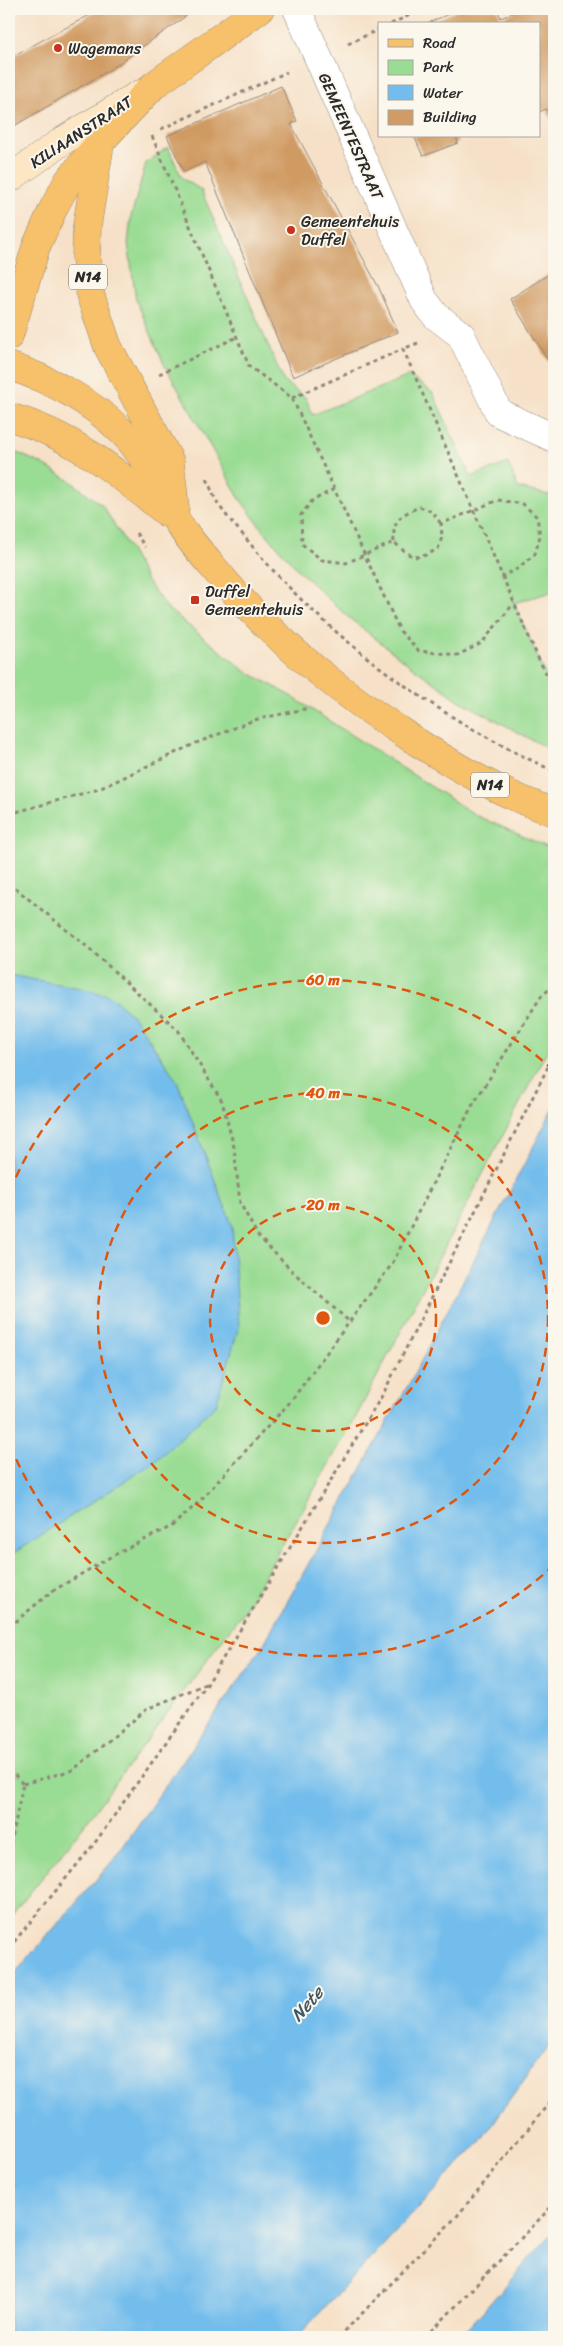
<svg xmlns="http://www.w3.org/2000/svg" width="563" height="2346" font-family="Sriracha,sans-serif">
<style>
.green{fill:#99dc93;stroke:#62845f}
.water{fill:#73bdec;stroke:#4f748c}
.building{fill:#d09b64}
.lines{fill:none;stroke-linecap:round;stroke-linejoin:round}
.street-casing{stroke:#90867a;stroke-width:29}
.secondary-casing{stroke:#90867a;stroke-width:29}
.primary-casing{stroke:#90867a;stroke-width:29}
.path{stroke:#90867a;stroke-width:3;stroke-dasharray:4 4;stroke-linecap:butt}
.street{stroke:#fff;stroke-width:28}
.secondary{stroke:#fce6c4;stroke-width:28}
.primary{stroke:#f7c06b;stroke-width:28}
.ring{fill:none;stroke:#df570e;stroke-width:2.5;stroke-dasharray:9 6}
.poi-dot{fill:#c8321e;stroke:#fbf7ec;stroke-width:2}
.labels{text-anchor:middle;dominant-baseline:central;stroke-width:4;stroke-linejoin:round;paint-order:stroke}
.shield{fill:#fbf7ec;stroke:#696865;stroke-width:1}
.shield-label{font-size:15px;font-weight:bold;fill:#2b2b2b}
.poi-label{font-size:16px;fill:#2b2b2b;stroke:#fbf7ec;text-anchor:start}
.street-label{font-size:16px;fill:#2b2b2b;stroke:#fbf7ec}
.water-label{font-size:18px;font-style:italic;fill:#415765;stroke:#fbf7ec}
.centre{fill:#df570e;stroke:#fbf7ec;stroke-width:2.5}
.ring-label{font-size:15px;text-anchor:middle;font-weight:bold;fill:#df570e;stroke:#fbf7ec;stroke-width:4;stroke-linejoin:round;paint-order:stroke}
</style>
<rect width="100%" height="100%" fill="#fbf7ec"/>
<filter id="ink" filterUnits="userSpaceOnUse"><feTurbulence type="fractalNoise" baseFrequency=".02" numOctaves="2"/><feDisplacementMap in="SourceGraphic" scale="10" xChannelSelector="R" yChannelSelector="G"/><feConvolveMatrix kernelMatrix="1 2 1 2 8 2 1 2 1" color-interpolation-filters="sRGB"/></filter>
<filter id="wash" filterUnits="userSpaceOnUse"><feTurbulence type="fractalNoise" baseFrequency=".0096" numOctaves="4" result="noise"/><feDisplacementMap in="SourceGraphic" scale="20" xChannelSelector="R" yChannelSelector="G"/><feGaussianBlur stdDeviation="1.12" result="paint"/><feColorMatrix in="noise" values="0 0 0 0 0 0 0 0 0 0 0 0 0 0 0 0 0 1.4 0 .05"/><feComposite in="paint" operator="in"/></filter>
<g filter="url(#wash)">
<rect width="100%" height="100%" fill="#f6e1c8"/>
<g class="green">
<path d="M 168,147 L 182,178 L 201,190 L 284,382 L 306,398 L 312,415 L 409,376 L 433,393 L 471,477 L 508,463 L 518,488 L 553,496 L 554,591 L 514,603 L 554,694 L 554,752 L 459,700 L 412,667 L 349,618 L 299,571 L 262,529 L 240,499 L 164,364 L 136,300 L 128,243 L 131,217 L 146,163 Z"/>
<path d="M 9,449 L 42,464 L 72,482 L 102,505 L 126,543 L 148,583 L 168,609 L 244,670 L 286,693 L 477,816 L 554,850 L 554,1037 L 547,1051 L 357,1415 L 246,1608 L 81,1829 L 9,1919 Z"/>
</g>
<g class="water">
<path d="M 9,975 L 80,988 L 111,996 L 134,1017 L 177,1081 L 232,1225 L 239,1326 L 216,1405 L 153,1463 L 9,1556 Z"/>
<path d="M 554,1107 L 554,2038 L 479,2143 L 297,2337 L 9,2337 L 9,1980 L 115,1858 L 261,1649 L 416,1371 Z"/>
<path d="M 554,2231 L 554,2337 L 460,2337 Z"/>
</g>
<g id="blocks">
<g class="building">
<path d="M 101,9 L 196,9 L 111,69 L 9,129 L 9,58 Z"/>
<path d="M 460,9 L 497,9 L 501,18 L 522,9 L 554,9 L 554,125 L 546,109 L 539,112 L 539,24 L 426,24 Z"/>
<path d="M 281,86 L 297,121 L 291,124 L 379,288 L 398,332 L 293,377 L 205,162 L 184,172 L 167,136 Z"/>
<path d="M 414,136 L 456,136 L 458,143 L 423,156 Z"/>
<path d="M 549,274 L 554,281 L 554,370 L 510,299 Z"/>
</g>
</g>
</g>
<g filter="url(#ink)">
<use href="#blocks" fill-opacity="0" stroke="#90867a" stroke-width="1"/>
<g class="lines">
<defs>
<path id="street" d="M 297,9 L 424,300 L 436,316 L 461,335 L 499,413 L 554,438"/>
<path id="secondary" d="M 9,179 L 61,142 L 140,94"/>
<g id="primary">
<path d="M 100,144 L 87,226 L 86,258 L 90,294 L 108,347 L 170,462 L 175,508"/>
<path d="M 9,336 L 36,247 L 54,207 L 68,181 L 101,141 L 154,85 L 260,9"/>
<path d="M 9,366 C 49,379 91,401 122,432 C 146,455 159,489 175,518 C 188,540 208,561 224,580 C 279,645 345,696 417,742 C 460,769 505,796 554,812"/>
<path d="M 9,417 C 71,434 118,473 167,513"/>
</g>
</defs>
<use href="#street" class="street-casing"/>
<use href="#secondary" class="secondary-casing"/>
<use href="#primary" class="primary-casing"/>
<g class="path">
<path d="M 391,24 L 422,9"/>
<path d="M 348,44 L 379,29"/>
<path d="M 161,129 L 287,72"/>
<path d="M 152,136 L 249,366 L 292,398 L 400,631 L 419,651 L 458,655 L 482,643 L 514,603"/>
<path d="M 418,343 L 403,349 L 539,660 L 554,688"/>
<path d="M 159,374 L 237,337"/>
<path d="M 292,398 L 403,349"/>
<path d="M 207,479 C 210,484 211,491 214,496 C 222,513 237,527 248,541 C 326,638 441,720 554,771"/>
<path d="M 334,489 L 312,501 L 301,515 L 302,544 L 322,560 L 346,563 L 394,542 C 412,559 416,561 438,549 L 442,537 L 441,524 L 498,500 L 523,504 L 537,517 L 540,536 L 535,554 L 517,569 L 502,576"/>
<path d="M 136,533 L 145,547"/>
<path d="M 394,542 C 392,520 401,514 420,507 L 433,512 L 441,524"/>
<path d="M 9,814 L 99,789 L 194,744 L 254,720 L 309,708"/>
<path d="M 9,883 L 91,950 L 178,1030 L 222,1101 L 234,1147 L 240,1203 L 258,1236 L 293,1272 L 351,1323"/>
<path d="M 9,1627 L 51,1592 L 112,1556 L 172,1526 L 199,1502 L 291,1401 L 392,1264 L 472,1106 L 542,995 L 554,986"/>
<path d="M 9,1769 L 23,1784"/>
<path d="M 23,1784 L 73,1770 L 147,1709 L 208,1683"/>
<path d="M 9,1852 L 23,1784"/>
<path d="M 9,1948 L 94,1844 L 208,1683 L 383,1394 L 554,1055"/>
<path d="M 339,2337 L 458,2215 L 554,2097"/>
<path d="M 426,2337 L 554,2204"/>
</g>
<use href="#street" class="street"/>
<use href="#secondary" class="secondary"/>
<use href="#primary" class="primary"/>
</g>
</g>
<g class="ring">
<circle cx="323" cy="1318" r="113"/>
<circle cx="323" cy="1318" r="225"/>
<path d="M554 1565A338 338 0 0 1 10 1445M10 1191A338 338 0 0 1 554 1071"/>
</g>
<g class="poi-dot">
<circle cx="58" cy="48" r="5"/>
<circle cx="291" cy="230" r="5"/>
<rect x="190" y="595" width="10" height="10" rx="2.5"/>
</g>
<g class="labels">
<g class="shield">
<rect x="69" y="264.5" width="38" height="25" rx="4"/>
<rect x="471" y="772.5" width="38" height="25" rx="4"/>
</g>
<g class="shield-label">
<text x="88" y="277">N14</text>
<text x="490" y="785">N14</text>
</g>
<g class="poi-label">
<text x="68" y="48">Wagemans</text>
<text x="301" y="221">Gemeentehuis<tspan x="301" dy="18">Duffel</tspan></text>
<text x="205" y="591">Duffel<tspan x="205" dy="18">Gemeentehuis</tspan></text>
</g>
<g class="street-label">
<text transform="translate(81 132) rotate(-33)">KILIAANSTRAAT</text>
<text transform="translate(351 136) rotate(66)">GEMEENTESTRAAT</text>
</g>
<g class="water-label">
<text transform="translate(307 2004) rotate(-49)">Nete</text>
</g>
</g>
<circle cx="323" cy="1318" r="8" class="centre"/>
<g class="ring-label">
<text x="323" y="985">60 m</text>
<text x="323" y="1098">40 m</text>
<text x="323" y="1210">20 m</text>
</g>
<rect width="563" height="2346" fill="none" stroke="#fbf7ec" stroke-width="30"/>
<rect x="378" y="22" width="162" height="115" fill="#fbf7ec" stroke="#a8a59f"/>
<rect x="388" y="39" width="25" height="8" fill="#f7c06b" stroke="#a8a59f"/>
<text x="423" y="48" font-size="15" fill="#2b2b2b">Road</text>
<rect x="388" y="60" width="25" height="15" fill="#99dc93" stroke="#a8a59f"/>
<text x="423" y="72" font-size="15" fill="#2b2b2b">Park</text>
<rect x="388" y="85" width="25" height="15" fill="#73bdec" stroke="#a8a59f"/>
<text x="423" y="98" font-size="15" fill="#2b2b2b">Water</text>
<rect x="388" y="110" width="25" height="15" fill="#d09b64" stroke="#a8a59f"/>
<text x="423" y="122" font-size="15" fill="#2b2b2b">Building</text>
</svg>
